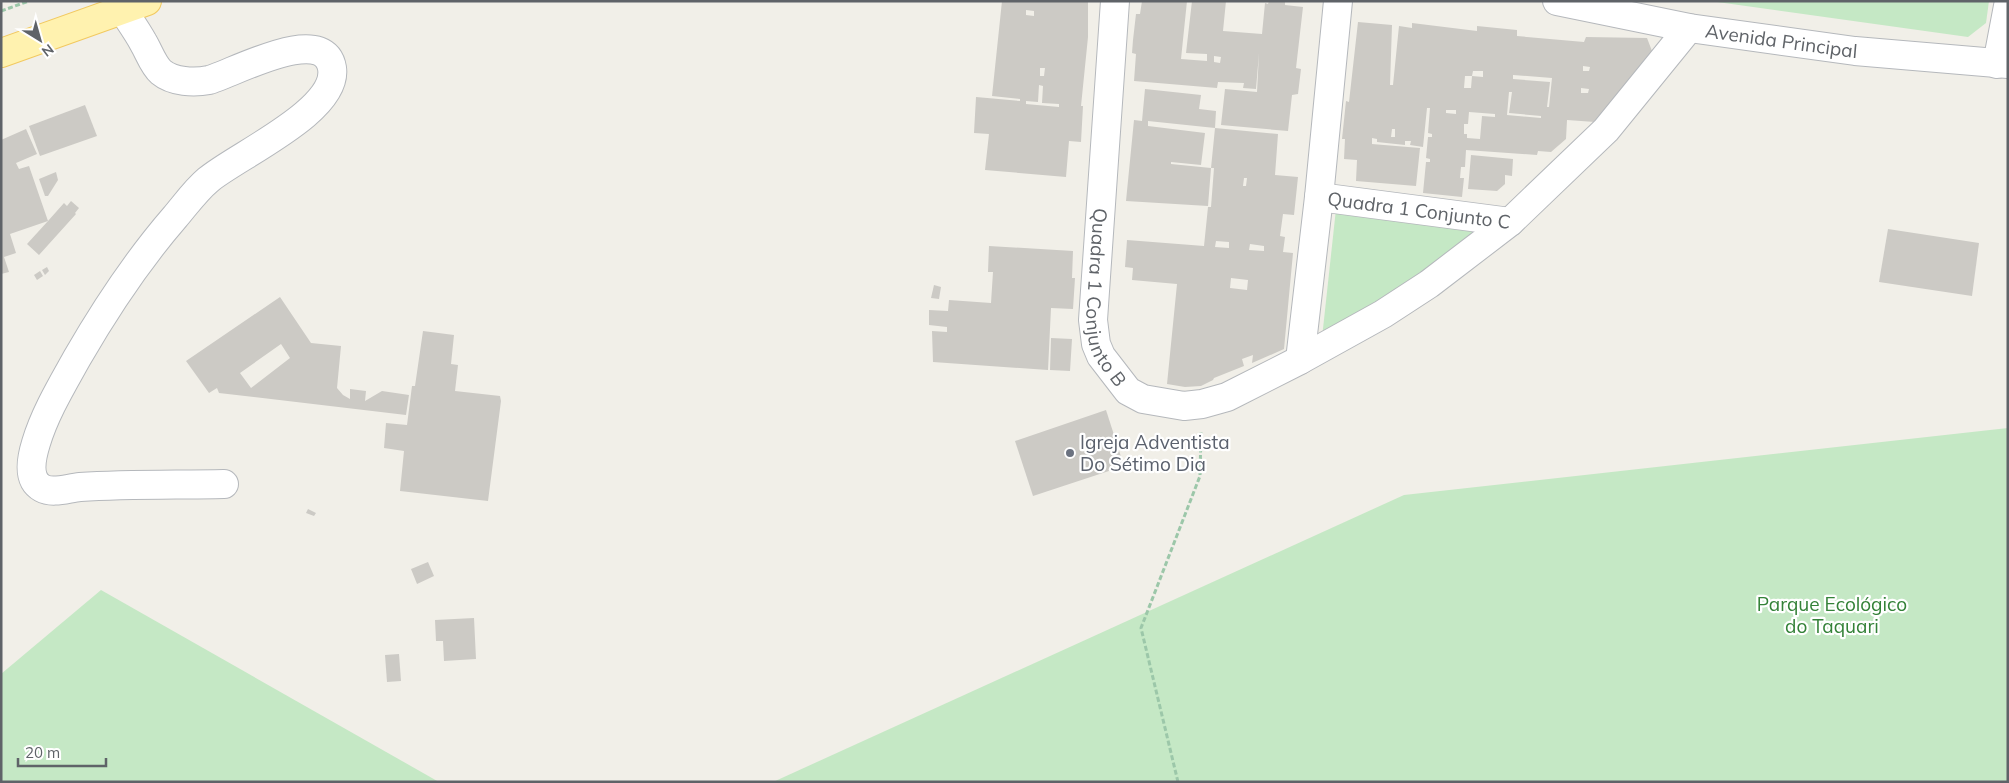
<svg xmlns="http://www.w3.org/2000/svg" width="2009" height="783" font-family="Mulish,sans-serif">
<style>
.green{fill:#c5e8c5}
.building{fill:#cccac5;fill-rule:evenodd}
.lines{fill:none;stroke-linecap:round;stroke-linejoin:round}
.minor-casing{stroke:#b5b8bc;stroke-width:30}
.major-casing{stroke:#f2c960;stroke-width:30}
.path{stroke:#9cc7a9;stroke-width:3;stroke-dasharray:5 2.5;stroke-linecap:butt}
.minor{stroke:#fff;stroke-width:28}
.major{stroke:#fff2af;stroke-width:28}
.worship-dot{fill:#6b7280;stroke:#fff;stroke-width:2}
.labels{text-anchor:middle;dominant-baseline:central;stroke-width:4.5;stroke-linejoin:round;paint-order:stroke}
.street-label{font-size:19px;fill:#5f6368;stroke:#fff}
.worship-label{font-size:19px;fill:#5b616d;stroke:#fff;text-anchor:start}
.park-label{font-size:19px;fill:#348238;stroke:#fff}
</style>
<rect width="100%" height="100%" fill="#f1efe8"/>
<g class="green">
<path d="M 1710,1 L 1989,1 L 1986,23 L 1968,37 Z"/>
<path d="M 1336,209 L 1486,229 L 1322,338 Z"/>
<path d="M 2008,428 L 2008,782 L 773,782 L 1404,495 Z"/>
<path d="M 101,590 L 439,782 L 1,782 L 1,674 Z"/>
</g>
<g class="building">
<path d="M 1002,1 L 1088,1 L 1088,37 L 1081,106 L 1083,106 L 1081,142 L 1069,141 L 1066,177 L 985,170 L 989,134 L 974,133 L 976,97 L 1020,101 L 1020,99 L 992,96 ZM 1026,10 L 1034,11 L 1034,16 L 1026,15 ZM 1040,68 L 1045,68 L 1044,76 L 1040,76 ZM 1039,85 L 1043,86 L 1042,103 L 1059,104 L 1059,107 L 1026,104 L 1026,101 L 1038,102 Z"/>
<path d="M 1142,1 L 1187,1 L 1181,59 L 1207,61 L 1207,54 L 1186,53 L 1192,1 L 1226,1 L 1223,31 L 1262,34 L 1265,3 L 1268,4 L 1269,1 L 1285,1 L 1285,5 L 1303,7 L 1296,68 L 1301,69 L 1298,94 L 1292,95 L 1288,131 L 1221,125 L 1225,89 L 1257,92 L 1259,53 L 1256,89 L 1243,88 L 1244,83 L 1218,82 L 1217,88 L 1134,81 L 1136,54 L 1132,53 L 1133,40 L 1136,14 L 1140,14 ZM 1214,56 L 1221,57 L 1220,63 L 1214,62 Z"/>
<path d="M 1358,22 L 1392,25 L 1390,85 L 1393,85 L 1399,26 L 1412,28 L 1412,23 L 1477,31 L 1477,26 L 1517,30 L 1517,36 L 1584,42 L 1586,37 L 1647,38 L 1652,51 L 1595,122 L 1567,120 L 1566,139 L 1551,152 L 1538,151 L 1537,155 L 1466,150 L 1465,167 L 1461,167 L 1460,178 L 1464,178 L 1462,197 L 1423,193 L 1426,162 L 1430,162 L 1430,159 L 1426,158 L 1428,137 L 1432,137 L 1432,134 L 1428,133 L 1430,108 L 1427,108 L 1423,147 L 1410,145 L 1411,141 L 1405,141 L 1405,145 L 1377,142 L 1377,139 L 1372,138 L 1372,144 L 1420,148 L 1416,186 L 1356,181 L 1357,160 L 1344,159 L 1345,139 L 1342,139 L 1346,101 L 1349,102 ZM 1583,66 L 1590,67 L 1589,71 L 1583,71 ZM 1473,71 L 1483,71 L 1483,77 L 1472,76 ZM 1513,75 L 1552,78 L 1549,107 L 1547,107 L 1550,82 L 1513,79 ZM 1465,76 L 1472,76 L 1471,88 L 1464,88 ZM 1581,88 L 1589,89 L 1588,93 L 1581,93 ZM 1509,92 L 1512,92 L 1509,113 L 1541,116 L 1541,118 L 1507,115 ZM 1446,110 L 1456,110 L 1456,114 L 1446,113 ZM 1469,112 L 1495,114 L 1495,117 L 1482,116 L 1480,139 L 1467,138 L 1467,134 L 1464,134 L 1464,124 L 1468,124 ZM 1392,129 L 1395,129 L 1395,137 L 1391,137 Z"/>
<path d="M 1145,89 L 1201,95 L 1199,109 L 1216,111 L 1215,128 L 1278,134 L 1275,175 L 1298,177 L 1294,215 L 1283,214 L 1280,236 L 1285,237 L 1283,252 L 1293,253 L 1284,349 L 1252,363 L 1253,355 L 1242,359 L 1244,366 L 1214,378 L 1213,380 L 1201,386 L 1185,387 L 1167,384 L 1177,284 L 1132,280 L 1133,268 L 1125,267 L 1127,240 L 1204,246 L 1208,207 L 1211,207 L 1214,168 L 1211,168 L 1215,128 L 1148,121 L 1148,126 L 1205,133 L 1201,165 L 1171,162 L 1171,164 L 1211,168 L 1208,206 L 1126,201 L 1134,120 L 1142,121 ZM 1244,178 L 1247,178 L 1246,186 L 1243,186 ZM 1216,241 L 1229,242 L 1229,248 L 1215,247 ZM 1250,244 L 1264,246 L 1264,251 L 1249,250 ZM 1231,278 L 1248,280 L 1247,290 L 1230,288 Z"/>
<path d="M 85,105 L 97,136 L 40,156 L 29,126 Z"/>
<path d="M 26,129 L 37,154 L 16,163 L 19,169 L 29,166 L 48,221 L 64,203 L 67,206 L 71,201 L 79,208 L 75,213 L 76,214 L 39,255 L 27,244 L 48,221 L 10,234 L 16,253 L 4,257 L 9,272 L 1,274 L 1,140 Z"/>
<path d="M 1471,155 L 1513,159 L 1512,176 L 1505,175 L 1505,184 L 1497,191 L 1468,189 Z"/>
<path d="M 56,172 L 58,180 L 48,196 L 45,196 L 39,179 Z"/>
<path d="M 1888,229 L 1979,243 L 1972,296 L 1879,282 Z"/>
<path d="M 989,246 L 1073,251 L 1072,278 L 1075,278 L 1073,309 L 1051,308 L 1048,370 L 933,362 L 932,331 L 947,332 L 947,327 L 929,325 L 929,310 L 948,311 L 949,300 L 991,303 L 993,272 L 988,272 Z"/>
<path d="M 47,267 L 49,271 L 45,275 L 42,270 Z"/>
<path d="M 40,271 L 43,276 L 37,280 L 34,275 Z"/>
<path d="M 934,285 L 941,287 L 939,299 L 931,298 Z"/>
<path d="M 280,297 L 311,343 L 341,346 L 337,388 L 343,395 L 350,399 L 350,389 L 366,391 L 365,401 L 382,391 L 409,395 L 406,415 L 219,393 L 217,388 L 209,393 L 186,361 ZM 281,344 L 290,358 L 251,388 L 240,373 Z"/>
<path d="M 423,331 L 454,335 L 451,364 L 458,365 L 455,391 L 500,396 L 501,401 L 488,501 L 400,491 L 404,451 L 384,448 L 386,423 L 407,425 L 412,386 L 415,386 Z"/>
<path d="M 1051,338 L 1072,339 L 1070,371 L 1050,370 Z"/>
<path d="M 1106,410 L 1124,466 L 1033,496 L 1015,441 Z"/>
<path d="M 308,509 L 316,513 L 314,516 L 306,513 Z"/>
<path d="M 428,562 L 434,576 L 417,584 L 411,569 Z"/>
<path d="M 474,618 L 476,659 L 444,661 L 443,641 L 436,641 L 435,620 Z"/>
<path d="M 399,654 L 401,681 L 387,682 L 385,655 Z"/>
</g>
<g class="lines">
<defs>
<g id="minor">
<path id="s1" d="M 1115,1 L 1093,320 L 1096,344 L 1101,356 L 1128,391 L 1143,399 L 1184,406 L 1202,404 L 1227,397 L 1300,360 L 1383,314 L 1429,284 L 1510,222 L 1606,130 L 1689,28"/>
<path id="s2" d="M 1557,1 L 1689,28 L 1855,51 L 2008,64"/>
<path d="M 122,9 C 129,20 137,31 143,42 C 149,52 153,65 161,72 C 173,82 194,83 209,80 C 232,74 324,22 332,68 C 339,111 236,156 208,180 C 196,190 186,204 175,217 C 136,262 107,306 77,358 C 62,385 45,413 36,443 C 32,456 26,479 42,488 C 53,494 68,488 80,487 C 128,484 176,485 224,484"/>
<path d="M 1997,64 L 2008,6"/>
<path id="s3" d="M 1319,197 L 1510,222"/>
<path d="M 1300,360 L 1319,197 L 1338,1"/>
</g>
<path id="major" d="M 1,53 L 147,1"/>
</defs>
<use href="#minor" class="minor-casing"/>
<use href="#major" class="major-casing"/>
<g class="path">
<path d="M 1,11 L 29,1"/>
<path d="M 1178,782 L 1141,628 L 1200,476 L 1201,432"/>
</g>
<use href="#minor" class="minor"/>
<use href="#major" class="major"/>
</g>
<circle class="worship-dot" cx="1070" cy="453" r="5"/>
<g class="labels">
<g class="street-label">
<text stroke="none"><textPath href="#s2" startOffset="228">Avenida Principal</textPath></text>
<text stroke="none"><textPath href="#s3" startOffset="101">Quadra 1 Conjunto C</textPath></text>
<text stroke="none"><textPath href="#s1" startOffset="300">Quadra 1 Conjunto B</textPath></text>
</g>
<g class="worship-label">
<text x="1080" y="442">Igreja Adventista<tspan x="1080" dy="22">Do Sétimo Dia</tspan></text>
</g>
<g class="park-label">
<text x="1832" y="604">Parque Ecológico<tspan x="1832" dy="22">do Taquari</tspan></text>
</g>
</g>
<rect width="2009" height="783" fill="none" stroke="#5f6368" stroke-width="5"/>
<g transform="translate(40 40) rotate(143)" stroke="#ffffff" stroke-width="4" paint-order="stroke">
<path d="M0-4L9 19L0 12L-9 19Z" fill="#5f6368"/>
<text y="-8" font-size="14" font-weight="bold" text-anchor="middle" fill="#5f6368">N</text>
</g>
<path d="M18 758v8h88v-8" fill="none" stroke="#5f6368" stroke-width="2.5"/>
<text x="25" y="758" font-size="15" fill="#5f6368" stroke="#ffffff" stroke-width="4" paint-order="stroke">20 m</text>
</svg>
